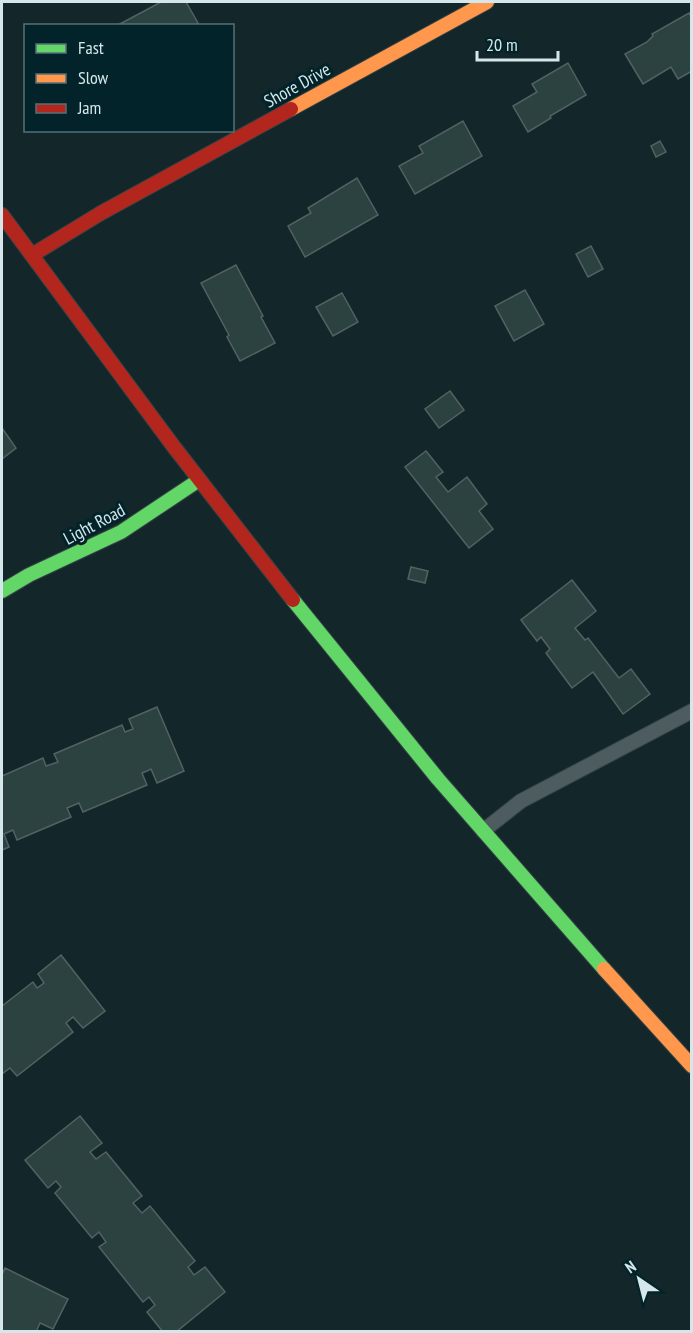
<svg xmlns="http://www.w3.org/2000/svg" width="693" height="1333" font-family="'PT Sans Narrow',sans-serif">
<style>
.building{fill:#2b4241;stroke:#526262;stroke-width:1.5}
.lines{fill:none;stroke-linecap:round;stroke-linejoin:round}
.lane-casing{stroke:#354345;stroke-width:16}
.fast-casing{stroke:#354345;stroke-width:16}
.slow-casing{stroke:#354345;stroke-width:16}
.jam-casing{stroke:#354345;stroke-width:16}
.lane{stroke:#4d5c5e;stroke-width:14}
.fast{stroke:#63d668;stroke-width:14}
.slow{stroke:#ff974d;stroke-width:14}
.jam{stroke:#b3261e;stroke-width:14}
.labels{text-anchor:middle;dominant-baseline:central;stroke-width:6;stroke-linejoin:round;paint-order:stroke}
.street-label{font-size:18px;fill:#d5e7eb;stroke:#012329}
</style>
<rect width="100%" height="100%" fill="#13272a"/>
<g class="building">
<path d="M 161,2 L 186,2 L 198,23 L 194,26 L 118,25 Z"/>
<path d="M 689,13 L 692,18 L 692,71 L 678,79 L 671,67 L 643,84 L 625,54 L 647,42 L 653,36 L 652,34 Z"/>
<path d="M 568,63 L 586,95 L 550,116 L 551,118 L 528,132 L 513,106 L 537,92 L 532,84 Z"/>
<path d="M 463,121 L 482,156 L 415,194 L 399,166 L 423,153 L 419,146 Z"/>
<path d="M 660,141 L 666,152 L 656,157 L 651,146 Z"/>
<path d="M 357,178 L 378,215 L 305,257 L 288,226 L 311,213 L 308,208 Z"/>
<path d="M 591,246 L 603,269 L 588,277 L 576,254 Z"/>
<path d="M 236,265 L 263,316 L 261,317 L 275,343 L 240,361 L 227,337 L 229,335 L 201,283 Z"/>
<path d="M 525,290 L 544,324 L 514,341 L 495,306 Z"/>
<path d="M 342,293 L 358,322 L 333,336 L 316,307 Z"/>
<path d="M 450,391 L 464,410 L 439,428 L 425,409 Z"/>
<path d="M 2,428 L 16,448 L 2,459 Z"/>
<path d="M 426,451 L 443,472 L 436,477 L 448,492 L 467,477 L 487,504 L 479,511 L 493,529 L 469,548 L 405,467 Z"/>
<path d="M 411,567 L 428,571 L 425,583 L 408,579 Z"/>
<path d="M 572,580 L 596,611 L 575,628 L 585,640 L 588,638 L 619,678 L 631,669 L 650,694 L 623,714 L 593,672 L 572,688 L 546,653 L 550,649 L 541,637 L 537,641 L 521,620 Z"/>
<path d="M 157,707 L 184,771 L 157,783 L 151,769 L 147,771 L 142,773 L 147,785 L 83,812 L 79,803 L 67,808 L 71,817 L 17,840 L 13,830 L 4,834 L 9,847 L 2,850 L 2,776 L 43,758 L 46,766 L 58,762 L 54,754 L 122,725 L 125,732 L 133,729 L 129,719 Z"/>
<path d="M 61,955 L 105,1011 L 83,1028 L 73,1017 L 66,1023 L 73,1032 L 17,1076 L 10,1068 L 2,1074 L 2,1006 L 33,982 L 37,988 L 44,983 L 38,974 Z"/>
<path d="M 80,1116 L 102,1143 L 90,1152 L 96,1159 L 106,1152 L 142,1196 L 133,1203 L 142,1213 L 150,1206 L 195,1261 L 188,1267 L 194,1275 L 205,1267 L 225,1292 L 176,1332 L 163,1332 L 147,1312 L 155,1305 L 149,1297 L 143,1302 L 99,1247 L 106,1242 L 99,1232 L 92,1238 L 55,1193 L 61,1187 L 56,1181 L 48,1188 L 25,1160 Z"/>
<path d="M 5,1268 L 68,1299 L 53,1329 L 40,1323 L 36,1332 L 2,1332 L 2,1275 Z"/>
</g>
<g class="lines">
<defs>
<path id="lane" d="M 483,831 L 521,801 L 692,711"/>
<g id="fast">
<path d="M 2,591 L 29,575 L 121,532 L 199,480"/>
<path d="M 293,600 L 438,779 L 604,969"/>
</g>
<g id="slow">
<path d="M 291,109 L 487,2"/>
<path d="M 604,969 L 692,1066"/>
</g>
<g id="jam">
<path d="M 2,215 L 174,447 L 293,600"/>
<path d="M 32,255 L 101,213 L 291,109"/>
</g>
</defs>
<use href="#lane" class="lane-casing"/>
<use href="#fast" class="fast-casing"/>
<use href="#slow" class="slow-casing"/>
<use href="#jam" class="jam-casing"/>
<use href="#lane" class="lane"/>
<use href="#fast" class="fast"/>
<use href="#slow" class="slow"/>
<use href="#jam" class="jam"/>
</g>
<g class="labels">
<g class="street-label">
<text transform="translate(297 85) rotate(-29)">Shore Drive</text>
<text transform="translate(94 524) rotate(-28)">Light Road</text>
</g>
</g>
<rect width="693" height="1333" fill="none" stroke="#d5e7eb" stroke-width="6"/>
<rect x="24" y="24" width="210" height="108" fill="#012329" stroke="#567177" stroke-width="1.5"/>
<rect x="36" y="44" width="30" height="9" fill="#63d668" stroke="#567177" stroke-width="1.5"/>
<text x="78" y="54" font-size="18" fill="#d5e7eb">Fast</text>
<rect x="36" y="74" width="30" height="9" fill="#ff974d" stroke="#567177" stroke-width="1.5"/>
<text x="78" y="84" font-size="18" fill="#d5e7eb">Slow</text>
<rect x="36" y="104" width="30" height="9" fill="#b3261e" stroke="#567177" stroke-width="1.5"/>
<text x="78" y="114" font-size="18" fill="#d5e7eb">Jam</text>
<g transform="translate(639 1279) rotate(325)" stroke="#012329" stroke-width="4.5" paint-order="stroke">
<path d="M0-4.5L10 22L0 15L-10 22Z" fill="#d5e7eb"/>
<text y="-9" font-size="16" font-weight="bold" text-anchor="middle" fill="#d5e7eb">N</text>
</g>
<path d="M477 51v9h81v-9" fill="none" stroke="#d5e7eb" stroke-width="3"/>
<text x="486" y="51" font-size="18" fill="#d5e7eb" stroke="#012329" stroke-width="4.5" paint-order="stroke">20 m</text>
</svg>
